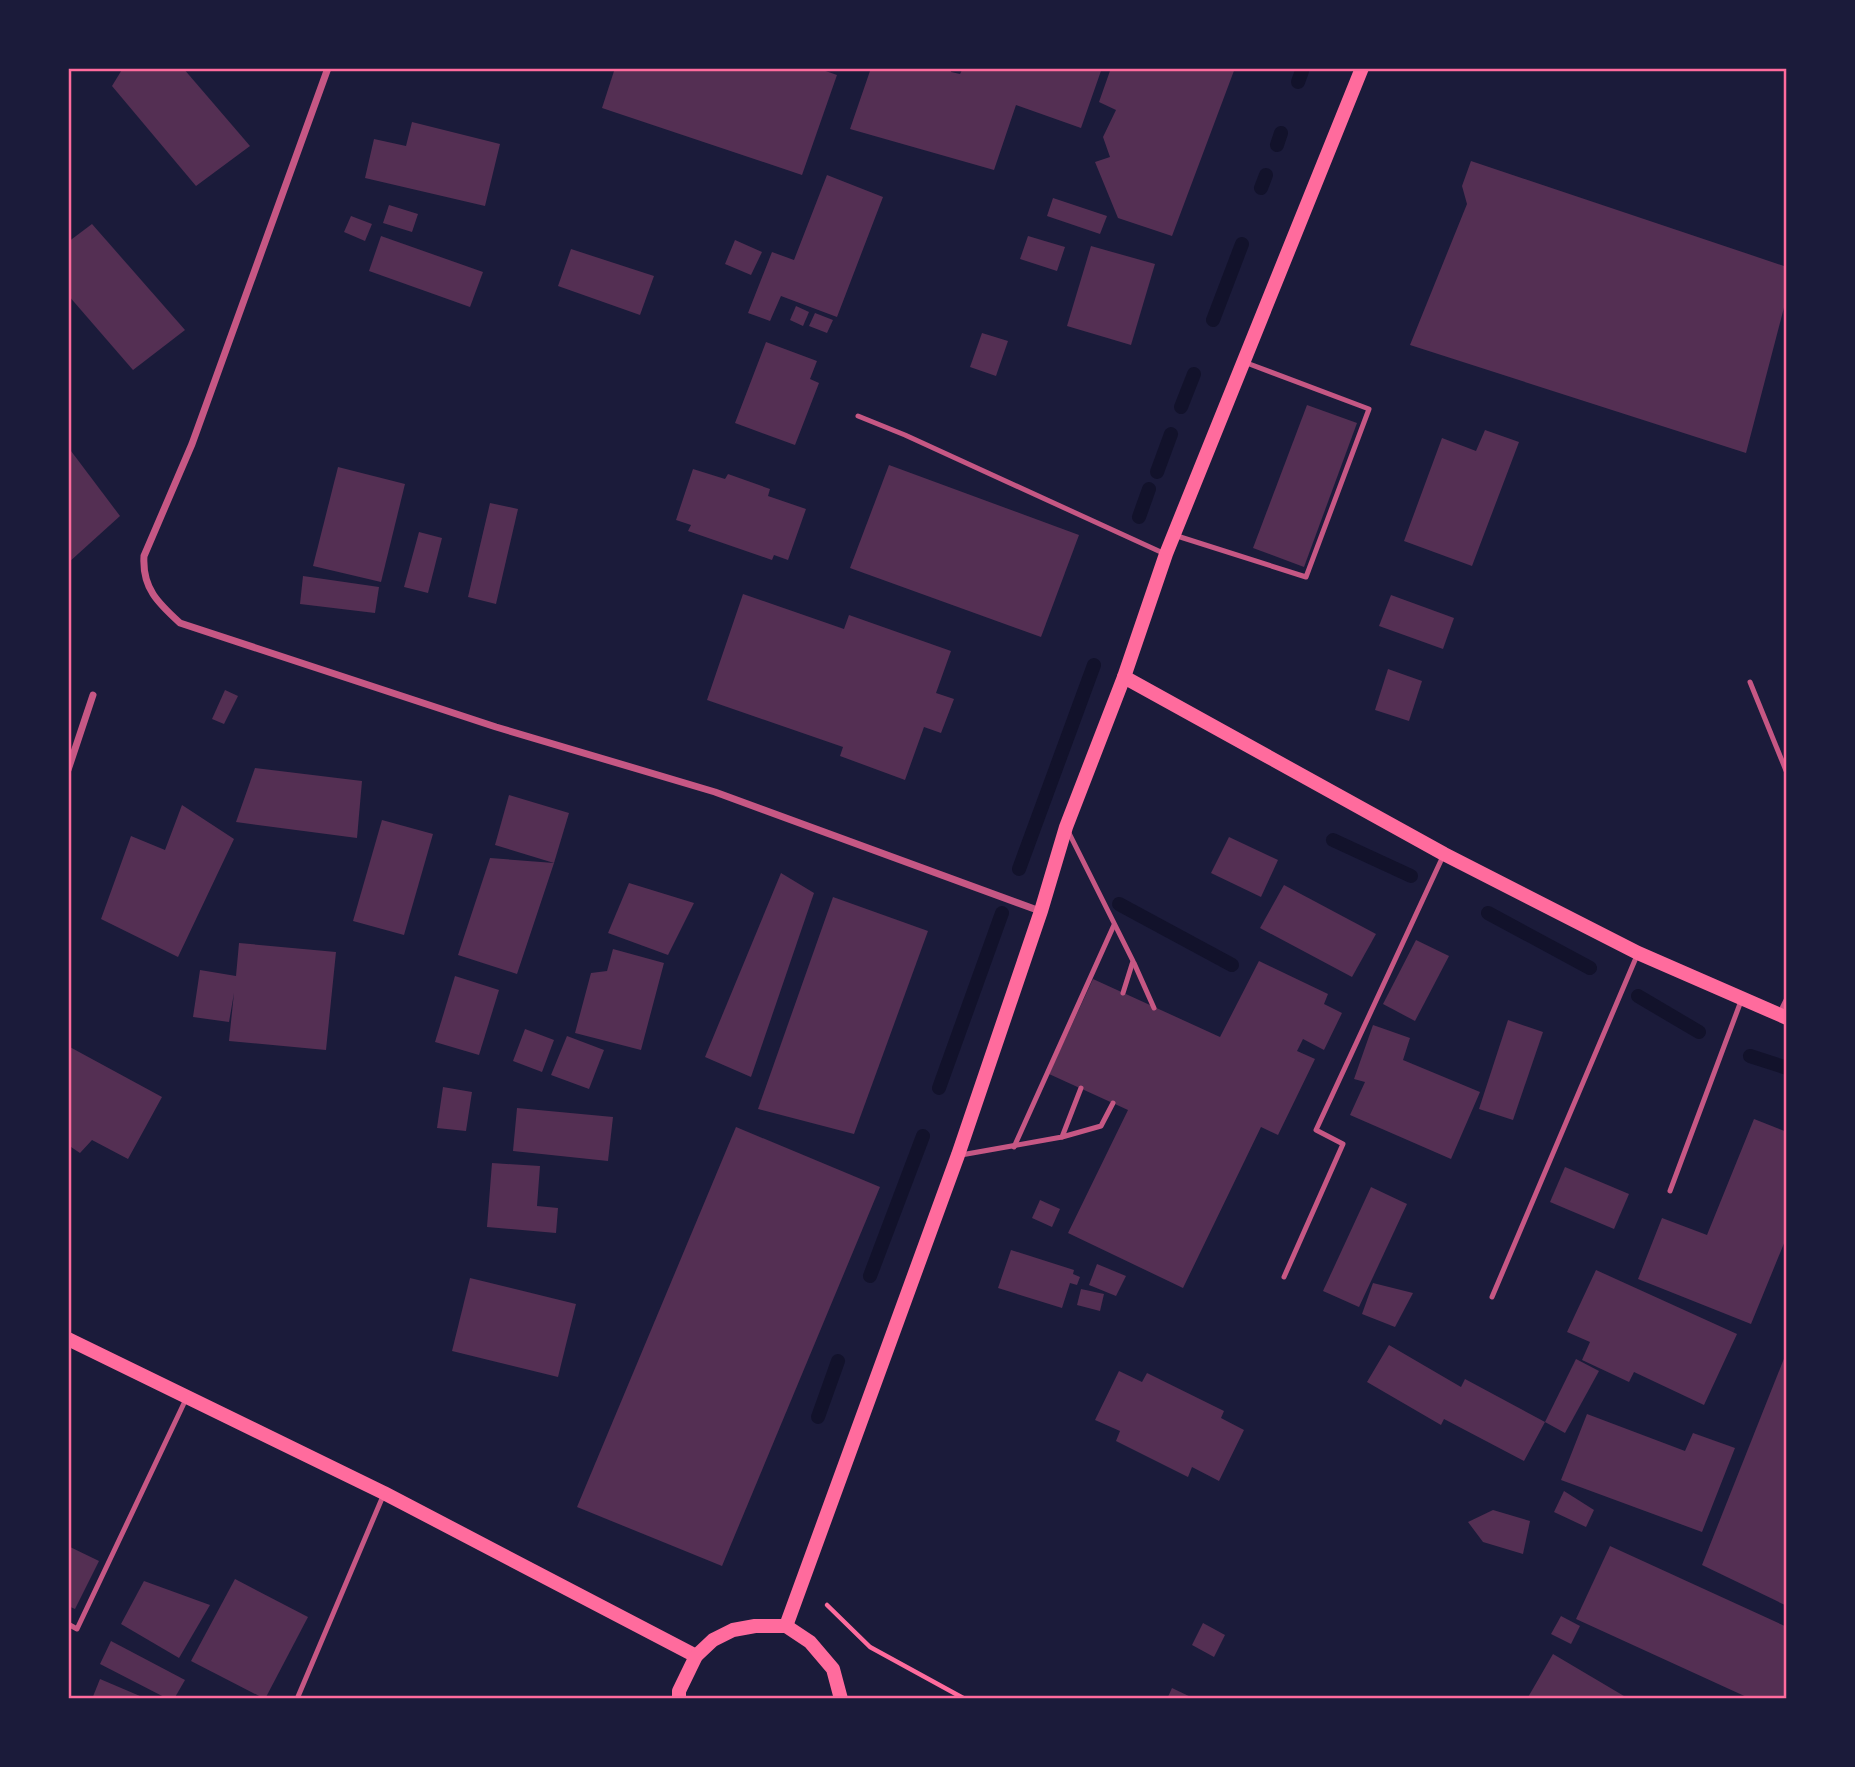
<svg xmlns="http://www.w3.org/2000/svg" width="1855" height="1767" font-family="'Times New Roman',serif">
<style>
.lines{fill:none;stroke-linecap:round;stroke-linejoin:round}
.stream{stroke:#12122b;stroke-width:14}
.building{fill:#542f53}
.path{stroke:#ff6b9d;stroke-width:4.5}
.service{stroke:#c65784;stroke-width:5}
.minor{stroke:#c65784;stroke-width:7}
.secondary{stroke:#ff6b9d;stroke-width:14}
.neatline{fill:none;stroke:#ff6b9d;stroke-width:2.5}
</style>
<rect width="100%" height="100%" fill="#1b1b3a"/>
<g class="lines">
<g class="stream">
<path d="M 1298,82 L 1302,71"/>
<path d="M 1277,145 L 1281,133"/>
<path d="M 1261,188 L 1266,175"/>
<path d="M 1213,320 L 1242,244"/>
<path d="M 1181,407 L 1194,374"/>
<path d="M 1157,472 L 1171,434"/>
<path d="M 1139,517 L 1149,489"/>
<path d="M 1333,840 L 1411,876"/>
<path d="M 1019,869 L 1094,665"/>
<path d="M 1119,904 L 1232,965"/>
<path d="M 1488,913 L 1590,968"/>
<path d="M 1638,996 L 1699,1032"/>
<path d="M 1750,1056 L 1787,1068"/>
<path d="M 939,1088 L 1002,913"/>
<path d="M 870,1276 L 923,1136"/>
<path d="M 818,1417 L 838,1361"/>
</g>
</g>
<g class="building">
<path d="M 123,68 L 183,68 L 250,146 L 196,186 L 112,86 Z"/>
<path d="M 615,68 L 817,68 L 837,75 L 802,175 L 602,108 Z"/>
<path d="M 871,68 L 952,68 L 951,72 L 960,74 L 963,68 L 1102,68 L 1081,128 L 1016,105 L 994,170 L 850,129 Z"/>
<path d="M 1111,68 L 1235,68 L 1172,236 L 1118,218 L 1095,162 L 1110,157 L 1103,137 L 1116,110 L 1099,102 Z"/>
<path d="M 412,122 L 500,144 L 485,206 L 365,178 L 374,139 L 406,146 Z"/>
<path d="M 1471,161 L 1787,267 L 1787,296 L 1746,453 L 1410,345 L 1467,204 L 1462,186 Z"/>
<path d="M 827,175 L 883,197 L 837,317 L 781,296 L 770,321 L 748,313 L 772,252 L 794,260 Z"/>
<path d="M 1053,198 L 1107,216 L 1100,234 L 1047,216 Z"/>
<path d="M 389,205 L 418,214 L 412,232 L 383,223 Z"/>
<path d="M 351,216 L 372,224 L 365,241 L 344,232 Z"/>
<path d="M 92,224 L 185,330 L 133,370 L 68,295 L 68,242 Z"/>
<path d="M 381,236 L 483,272 L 470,307 L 369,271 Z"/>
<path d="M 1028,236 L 1065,247 L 1057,271 L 1020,259 Z"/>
<path d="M 735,240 L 762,252 L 751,275 L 725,264 Z"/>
<path d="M 1091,246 L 1155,264 L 1131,345 L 1067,326 Z"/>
<path d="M 571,249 L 654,276 L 640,315 L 558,286 Z"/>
<path d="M 796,306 L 809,312 L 803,326 L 790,320 Z"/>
<path d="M 815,313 L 833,320 L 827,333 L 809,326 Z"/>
<path d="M 982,333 L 1008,341 L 996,376 L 970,367 Z"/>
<path d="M 766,342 L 817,361 L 810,379 L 819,383 L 795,445 L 735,423 Z"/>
<path d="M 1307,405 L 1357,423 L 1304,567 L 1253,548 Z"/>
<path d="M 1485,430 L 1519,442 L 1472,566 L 1404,541 L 1442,438 L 1476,451 Z"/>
<path d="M 68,447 L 120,516 L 68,563 Z"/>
<path d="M 889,465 L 1079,535 L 1041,637 L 850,568 Z"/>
<path d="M 338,467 L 405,484 L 381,582 L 313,566 Z"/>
<path d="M 693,469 L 725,479 L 728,474 L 770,489 L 768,496 L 806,509 L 788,560 L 774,555 L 772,560 L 688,531 L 691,525 L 676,520 Z"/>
<path d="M 490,503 L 518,509 L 496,604 L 468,597 Z"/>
<path d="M 419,532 L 442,538 L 428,593 L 404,587 Z"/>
<path d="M 303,576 L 379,587 L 375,613 L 300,604 Z"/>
<path d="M 743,594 L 844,629 L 849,615 L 951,651 L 936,693 L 954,699 L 941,733 L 924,727 L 905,780 L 840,756 L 843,747 L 707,700 Z"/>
<path d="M 1391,595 L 1454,618 L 1443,649 L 1379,626 Z"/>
<path d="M 1388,669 L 1422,681 L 1409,721 L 1375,710 Z"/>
<path d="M 225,690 L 238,696 L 224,724 L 212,719 Z"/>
<path d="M 255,768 L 362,781 L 357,838 L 236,822 Z"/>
<path d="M 509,795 L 569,813 L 554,863 L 495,845 Z"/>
<path d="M 182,805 L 234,839 L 178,957 L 101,919 L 131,836 L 165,850 Z"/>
<path d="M 382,820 L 433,834 L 404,935 L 353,921 Z"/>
<path d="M 1229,837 L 1278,860 L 1261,897 L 1211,873 Z"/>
<path d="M 490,858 L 554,863 L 517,974 L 458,955 Z"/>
<path d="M 781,873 L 814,893 L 751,1077 L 705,1057 Z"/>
<path d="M 629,883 L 694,903 L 668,955 L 608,933 Z"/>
<path d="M 1284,885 L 1376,934 L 1352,977 L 1260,928 Z"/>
<path d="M 833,897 L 928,931 L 854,1134 L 758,1109 Z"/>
<path d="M 1416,940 L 1449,956 L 1415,1021 L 1383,1004 Z"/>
<path d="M 239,943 L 336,952 L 326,1050 L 229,1041 L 234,993 L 229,1022 L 193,1017 L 200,970 L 236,976 Z"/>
<path d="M 613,949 L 664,963 L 641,1050 L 575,1033 L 591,973 L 607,971 Z"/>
<path d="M 1259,961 L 1328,994 L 1324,1004 L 1342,1013 L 1324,1050 L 1303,1039 L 1297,1051 L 1315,1059 L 1278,1135 L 1261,1127 L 1183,1288 L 1068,1233 L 1128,1110 L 1049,1074 L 1093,979 L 1220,1037 Z"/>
<path d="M 455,976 L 499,990 L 479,1055 L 435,1042 Z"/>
<path d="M 1508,1020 L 1543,1032 L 1513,1120 L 1479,1109 Z"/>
<path d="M 1373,1025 L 1410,1038 L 1403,1060 L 1480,1092 L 1451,1159 L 1350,1115 L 1365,1082 L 1354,1079 Z"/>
<path d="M 525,1029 L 554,1040 L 542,1072 L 513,1061 Z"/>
<path d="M 567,1036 L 604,1050 L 589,1089 L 551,1075 Z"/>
<path d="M 68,1046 L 162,1097 L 128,1159 L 92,1140 L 80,1153 L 68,1145 Z"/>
<path d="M 443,1087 L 472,1092 L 466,1131 L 437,1128 Z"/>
<path d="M 517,1108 L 613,1117 L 608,1161 L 513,1151 Z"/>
<path d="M 1754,1119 L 1787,1132 L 1787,1236 L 1751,1324 L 1638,1279 L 1662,1218 L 1707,1235 Z"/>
<path d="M 736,1127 L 880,1187 L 722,1566 L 577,1507 Z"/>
<path d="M 492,1163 L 540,1166 L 537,1206 L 558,1208 L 556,1233 L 487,1227 Z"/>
<path d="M 1565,1167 L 1629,1194 L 1614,1229 L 1550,1202 Z"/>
<path d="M 1371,1187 L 1407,1204 L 1359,1307 L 1323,1291 Z"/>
<path d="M 1040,1200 L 1060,1209 L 1052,1227 L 1032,1218 Z"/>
<path d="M 1011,1250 L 1074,1270 L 1073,1274 L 1080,1277 L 1077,1285 L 1070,1283 L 1062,1308 L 998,1288 Z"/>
<path d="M 1097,1264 L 1126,1276 L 1116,1296 L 1089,1285 Z"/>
<path d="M 1596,1270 L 1737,1334 L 1704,1405 L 1634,1372 L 1629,1382 L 1582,1360 L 1590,1342 L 1567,1332 Z"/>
<path d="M 470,1278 L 576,1304 L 558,1377 L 452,1351 Z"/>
<path d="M 1373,1283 L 1413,1293 L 1395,1327 L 1362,1314 Z"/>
<path d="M 1081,1289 L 1104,1294 L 1100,1311 L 1077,1305 Z"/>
<path d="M 1389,1345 L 1461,1387 L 1465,1379 L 1545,1422 L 1524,1461 L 1444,1419 L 1441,1425 L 1367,1382 Z"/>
<path d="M 1787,1351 L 1787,1606 L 1702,1565 Z"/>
<path d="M 1576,1359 L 1599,1371 L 1565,1433 L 1545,1422 Z"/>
<path d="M 1119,1371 L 1142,1382 L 1147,1373 L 1224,1411 L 1221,1418 L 1244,1430 L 1219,1481 L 1192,1467 L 1188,1477 L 1116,1441 L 1120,1431 L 1095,1420 Z"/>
<path d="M 1587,1414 L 1685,1451 L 1693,1433 L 1735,1448 L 1702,1532 L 1561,1480 Z"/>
<path d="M 1564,1491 L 1594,1510 L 1586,1527 L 1554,1512 Z"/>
<path d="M 1493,1510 L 1530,1521 L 1523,1554 L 1483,1542 L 1468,1522 Z"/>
<path d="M 68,1546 L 99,1561 L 75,1609 L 68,1606 Z"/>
<path d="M 1610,1546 L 1787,1627 L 1787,1699 L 1751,1699 L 1576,1619 Z"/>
<path d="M 235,1579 L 308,1617 L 265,1699 L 191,1661 Z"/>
<path d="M 144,1581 L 210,1605 L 179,1658 L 121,1624 Z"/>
<path d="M 1561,1616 L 1580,1626 L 1571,1644 L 1551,1634 Z"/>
<path d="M 1203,1623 L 1225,1635 L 1214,1657 L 1192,1645 Z"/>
<path d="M 111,1641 L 185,1680 L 174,1699 L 168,1699 L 100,1664 Z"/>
<path d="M 1553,1654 L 1629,1699 L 1527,1699 Z"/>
<path d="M 100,1679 L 147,1699 L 92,1699 Z"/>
<path d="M 1172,1688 L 1195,1699 L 1167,1699 Z"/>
</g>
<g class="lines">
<path class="path" d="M 827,1605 L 870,1647 L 965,1699"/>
<g class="service">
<path d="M 858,416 L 905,435 L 1163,553"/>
<path d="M 1174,535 L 1306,577 L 1369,409 L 1244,362"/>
<path d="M 1750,682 L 1787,773"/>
<path d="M 1068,831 L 1133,961 L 1123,993"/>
<path d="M 1134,963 L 1154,1008"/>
<path d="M 1780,1012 L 1787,998"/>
<path d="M 1062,1137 L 1101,1126 L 1113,1103"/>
<path d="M 1014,1147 L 1114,925"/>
<path d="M 961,1155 L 1062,1137 L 1081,1088"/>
<path d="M 1670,1191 L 1741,1001"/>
<path d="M 1284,1277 L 1343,1144 L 1316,1130 L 1444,854"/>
<path d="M 1492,1297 L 1638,953"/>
<path d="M 68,1624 L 77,1629 L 186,1399"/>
<path d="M 297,1699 L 383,1496"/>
</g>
<g class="minor">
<path d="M 328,68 L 192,444 L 144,556 C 142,588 158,603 180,623 L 496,727 L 715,792 L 1040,911"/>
<path d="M 68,770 L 93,695"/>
</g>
<g class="secondary">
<path d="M 1124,677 L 1444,854 L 1638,953 L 1787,1018"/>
<path d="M 68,1339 L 384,1493 L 696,1656"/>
<path d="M 786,1626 L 958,1155 L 1041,911 L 1066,827 L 1124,677 L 1166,554 L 1362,68"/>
<path d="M 679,1699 L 679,1691 L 696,1656 L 713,1640 L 733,1630 L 755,1626 L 786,1626 L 810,1642 L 833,1669 L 841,1699"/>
</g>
</g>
<rect width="1855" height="1767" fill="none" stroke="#1b1b3a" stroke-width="140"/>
<rect x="70" y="70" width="1715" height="1627" class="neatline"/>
</svg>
